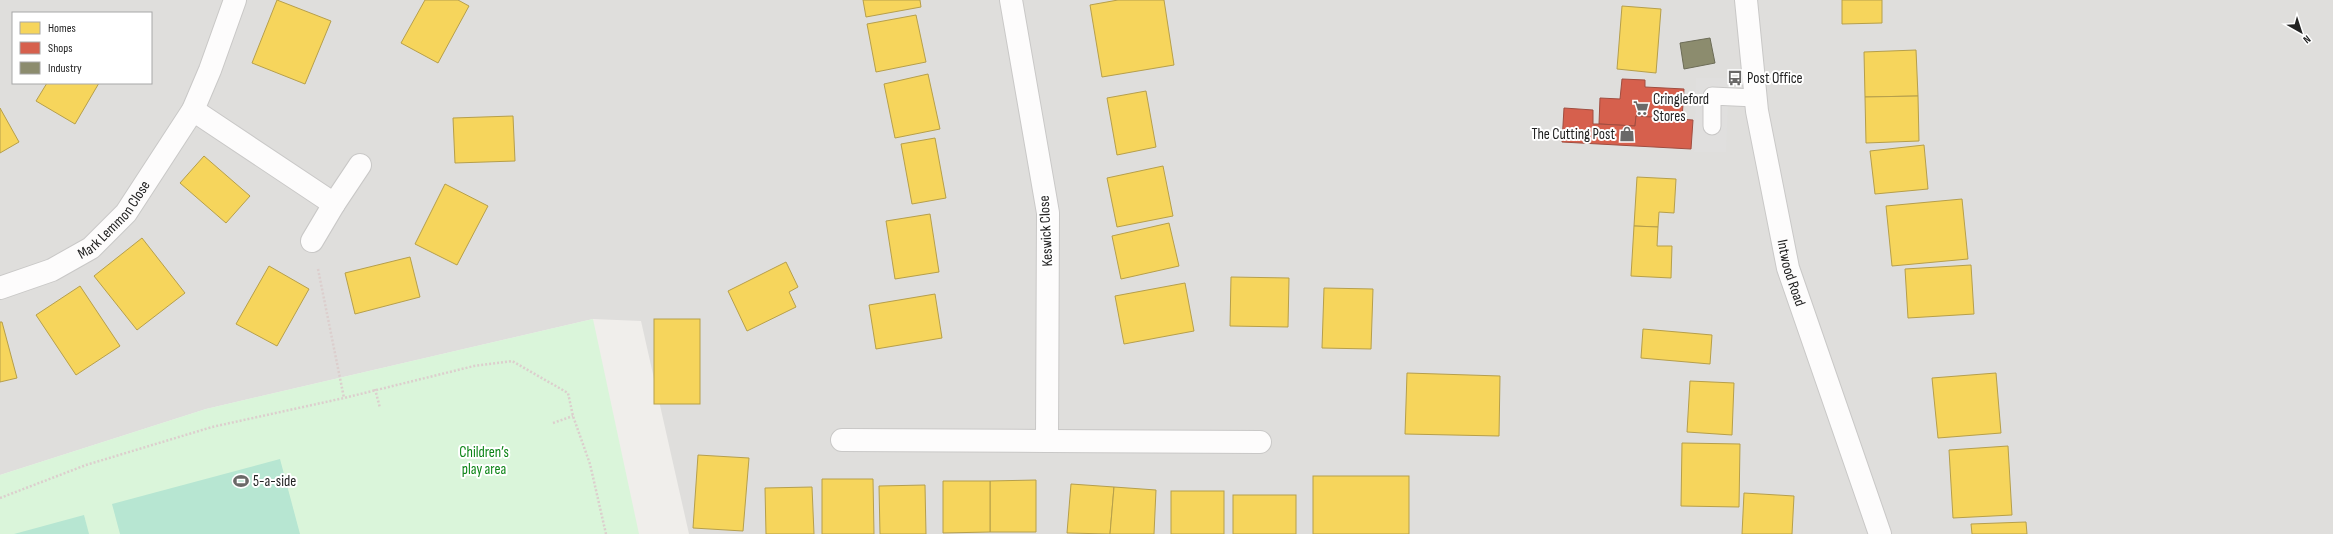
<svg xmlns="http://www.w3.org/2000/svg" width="2333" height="534" font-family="'Sofia Sans Condensed',sans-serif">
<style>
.residential{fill:#dfdedc;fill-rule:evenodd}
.park{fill:#daf5da}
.pitch{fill:#b7e6d2}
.parking{fill:#e0dfde}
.homes{fill:#f6d55c;stroke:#b69f4b}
.shops{fill:#d6604d;stroke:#a04d40}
.industry{fill:#8c8c6e;stroke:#6c6c57}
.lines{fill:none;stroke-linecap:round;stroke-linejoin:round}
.service-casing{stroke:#c9c8c7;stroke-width:19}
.minor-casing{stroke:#c9c8c7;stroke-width:24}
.tertiary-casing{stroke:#c9c8c7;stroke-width:24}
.path{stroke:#dccecd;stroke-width:2.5;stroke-dasharray:2 2;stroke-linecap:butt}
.service{stroke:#fdfcfc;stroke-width:17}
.minor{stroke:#fdfcfc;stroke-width:22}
.tertiary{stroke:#fdfcfc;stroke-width:22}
.labels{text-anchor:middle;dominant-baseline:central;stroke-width:4;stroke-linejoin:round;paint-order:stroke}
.poi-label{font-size:15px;fill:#222;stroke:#fff;text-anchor:start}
.street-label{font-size:15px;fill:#222;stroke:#fff}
.park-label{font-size:15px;fill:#0c8416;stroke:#fff}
</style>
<rect width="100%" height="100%" fill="#f0eeeb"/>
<path class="residential" d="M 0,0 L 2333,0 L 2333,534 L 689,534 L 641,321 L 593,319 L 206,409 L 0,475 ZM 13,13 L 151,13 L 151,83 L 13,83 Z"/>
<path class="park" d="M 593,319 L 639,534 L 0,534 L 0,475 L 206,409 Z"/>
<g class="pitch">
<path d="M 280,459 L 300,534 L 120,534 L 112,504 Z"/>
<path d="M 84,515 L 89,534 L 14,534 Z"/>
</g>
<path class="parking" d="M 1696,78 L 1729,78 L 1726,152 L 1694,152 Z"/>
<g class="homes">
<path d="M 277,0 L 331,21 L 305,84 L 252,63 Z"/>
<path d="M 425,0 L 458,0 L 469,6 L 438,63 L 401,43 Z"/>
<path d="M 863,0 L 920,0 L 921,7 L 866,17 Z"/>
<path d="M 1118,0 L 1164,0 L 1174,65 L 1102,77 L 1090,5 Z"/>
<path d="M 1842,0 L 1882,0 L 1882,23 L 1842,24 Z"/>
<path d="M 1622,6 L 1661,9 L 1656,73 L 1617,69 Z"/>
<path d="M 916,15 L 926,62 L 876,72 L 867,24 Z"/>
<path d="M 1916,50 L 1918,96 L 1865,97 L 1864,52 Z"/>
<path d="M 928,74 L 940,129 L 895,138 L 884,84 Z"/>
<path d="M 47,83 L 99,83 L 75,124 L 36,101 Z"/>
<path d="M 1146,91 L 1156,147 L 1117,155 L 1107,98 Z"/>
<path d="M 1918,96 L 1919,141 L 1866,143 L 1865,97 Z"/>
<path d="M 0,108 L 19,142 L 0,153 Z"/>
<path d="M 513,116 L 515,161 L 455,163 L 453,118 Z"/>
<path d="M 935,138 L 946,198 L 912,204 L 901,144 Z"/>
<path d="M 1924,145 L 1928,189 L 1875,194 L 1870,151 Z"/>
<path d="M 204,156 L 250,196 L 226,223 L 180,183 Z"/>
<path d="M 1163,166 L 1173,216 L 1117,227 L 1107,178 Z"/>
<path d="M 1637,177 L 1676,179 L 1674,213 L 1659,212 L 1658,227 L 1634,226 Z"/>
<path d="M 445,184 L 488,206 L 457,265 L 415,244 Z"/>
<path d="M 1962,199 L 1968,259 L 1892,266 L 1886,206 Z"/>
<path d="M 930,214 L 939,272 L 895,279 L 886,221 Z"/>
<path d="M 1169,223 L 1179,266 L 1121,279 L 1112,236 Z"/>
<path d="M 1634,226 L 1658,227 L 1657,246 L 1672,246 L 1671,278 L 1631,276 Z"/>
<path d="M 142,238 L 185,293 L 137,330 L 94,276 Z"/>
<path d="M 410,257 L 420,297 L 355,314 L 345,273 Z"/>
<path d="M 786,262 L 798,287 L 789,292 L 796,307 L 747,331 L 728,291 Z"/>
<path d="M 1971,265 L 1974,314 L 1908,318 L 1905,269 Z"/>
<path d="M 269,266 L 309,289 L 277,346 L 236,324 Z"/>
<path d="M 1231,277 L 1289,278 L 1288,327 L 1230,326 Z"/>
<path d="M 1185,283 L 1194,331 L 1124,344 L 1115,296 Z"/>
<path d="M 80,286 L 120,346 L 76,375 L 36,315 Z"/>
<path d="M 1324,288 L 1373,289 L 1371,349 L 1322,348 Z"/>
<path d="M 935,294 L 942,338 L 876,349 L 869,305 Z"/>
<rect x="654" y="319" width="46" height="85"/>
<path d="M 0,322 L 2,322 L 17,378 L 0,382 Z"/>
<path d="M 1643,329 L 1712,335 L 1710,364 L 1641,358 Z"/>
<path d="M 1407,373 L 1500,376 L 1499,436 L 1405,434 Z"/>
<path d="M 1996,373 L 2001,433 L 1938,438 L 1932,378 Z"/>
<path d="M 1690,381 L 1734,383 L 1732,435 L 1687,432 Z"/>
<path d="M 1682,443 L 1740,444 L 1739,507 L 1681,506 Z"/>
<path d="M 2008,446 L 2012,515 L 1953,518 L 1949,450 Z"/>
<path d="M 698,455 L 749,458 L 743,531 L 693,528 Z"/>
<rect x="1313" y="476" width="96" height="58"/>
<path d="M 822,479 L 873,479 L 874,534 L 822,534 Z"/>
<path d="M 1036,480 L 1036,532 L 990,532 L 990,481 Z"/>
<path d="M 943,481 L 990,481 L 990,532 L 943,533 Z"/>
<path d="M 1071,484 L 1114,487 L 1110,534 L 1067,533 Z"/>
<path d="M 925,485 L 926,534 L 880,534 L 879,486 Z"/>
<path d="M 812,487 L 814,534 L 766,534 L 765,488 Z"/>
<path d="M 1114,487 L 1156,490 L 1154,534 L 1110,534 Z"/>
<rect x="1171" y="491" width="53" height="43"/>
<path d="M 1744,493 L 1794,496 L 1792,534 L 1742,534 Z"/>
<rect x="1233" y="495" width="63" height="39"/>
<path d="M 2026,522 L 2027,534 L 1972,534 L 1971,524 Z"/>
</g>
<g class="shops">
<path d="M 1622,79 L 1645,80 L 1645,87 L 1684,89 L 1682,119 L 1636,116 L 1635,126 L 1599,124 L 1600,98 L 1620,99 Z"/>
<path d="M 1564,108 L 1593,110 L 1593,124 L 1599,124 L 1635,126 L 1636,116 L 1693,120 L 1691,149 L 1562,142 Z"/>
</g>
<path class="industry" d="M 1710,38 L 1715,63 L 1684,69 L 1680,43 Z"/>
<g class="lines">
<defs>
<path id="service" d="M 1712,126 L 1712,96 L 1755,98"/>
<g id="minor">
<path d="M 193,110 L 334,204 L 312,241"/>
<path d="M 334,204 L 360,165"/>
<path id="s1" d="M 0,288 L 52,270 L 91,248 L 126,213 L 193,110 L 210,70 L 235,0"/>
<path d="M 842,440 L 1047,441 L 1048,213 L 1011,0"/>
<path d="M 1047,441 L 1260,442"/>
</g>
<g id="tertiary">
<path id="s2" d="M 1746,0 L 1757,111 L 1788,268 L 1880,534"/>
</g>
</defs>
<use href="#service" class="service-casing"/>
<use href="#minor" class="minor-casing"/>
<use href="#tertiary" class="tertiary-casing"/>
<g class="path">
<path d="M 318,269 L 344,398"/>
<path d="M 375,389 L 380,408"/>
<path d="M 553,423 L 573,416"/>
<path d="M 0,498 L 86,465 L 212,427 L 344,398 L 474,366 L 512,361 L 568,393 L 573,416 L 590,464 L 606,534"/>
</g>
<use href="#service" class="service"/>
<use href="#minor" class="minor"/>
<use href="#tertiary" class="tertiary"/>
</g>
<defs>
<symbol id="bus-bare" viewBox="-9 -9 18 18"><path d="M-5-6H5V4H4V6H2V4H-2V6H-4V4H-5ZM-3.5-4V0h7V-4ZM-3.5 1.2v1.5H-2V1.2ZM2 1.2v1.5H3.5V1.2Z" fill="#6a6968" stroke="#fff" stroke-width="2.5" paint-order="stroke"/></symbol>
<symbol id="supermarket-bare" viewBox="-9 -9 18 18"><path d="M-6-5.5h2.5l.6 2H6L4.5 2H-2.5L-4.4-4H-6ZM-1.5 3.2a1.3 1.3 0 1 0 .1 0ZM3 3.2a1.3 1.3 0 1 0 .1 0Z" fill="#6a6968" stroke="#fff" stroke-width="2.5" paint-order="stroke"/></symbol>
<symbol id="shop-bare" viewBox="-9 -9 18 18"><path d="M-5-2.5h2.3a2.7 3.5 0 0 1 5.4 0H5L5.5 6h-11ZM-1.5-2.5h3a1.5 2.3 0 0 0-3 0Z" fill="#6a6968" stroke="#fff" stroke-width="2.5" paint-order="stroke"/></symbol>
<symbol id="stadium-bare" viewBox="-9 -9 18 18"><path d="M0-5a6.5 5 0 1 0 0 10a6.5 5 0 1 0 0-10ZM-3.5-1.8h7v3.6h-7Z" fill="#6a6968" stroke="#fff" stroke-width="2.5" paint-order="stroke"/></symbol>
</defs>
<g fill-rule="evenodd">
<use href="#bus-bare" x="1724" y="67" width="22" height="22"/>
<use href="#supermarket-bare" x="1630" y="97" width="22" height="22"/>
<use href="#shop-bare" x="1616" y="123" width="22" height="22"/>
<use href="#stadium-bare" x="230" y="470" width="22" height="22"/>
</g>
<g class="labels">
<g class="poi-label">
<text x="1747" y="78">Post Office</text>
<text x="1653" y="99">Cringleford<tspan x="1653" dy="17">Stores</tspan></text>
<text x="1615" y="134" text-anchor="end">The Cutting Post</text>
<text x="253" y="481">5-a-side</text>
</g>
<g class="street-label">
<text stroke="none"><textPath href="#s1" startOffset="136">Mark Lemmon Close</textPath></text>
<text transform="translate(1046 231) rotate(-93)">Keswick Close</text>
<text stroke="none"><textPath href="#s2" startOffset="277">Intwood Road</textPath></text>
</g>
<g class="park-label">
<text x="484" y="452">Children’s<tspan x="484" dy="17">play area</tspan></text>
</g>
</g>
<rect x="12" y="12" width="140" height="72" fill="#ffffff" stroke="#a7a7a7"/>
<rect x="20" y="22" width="20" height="12" fill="#f6d55c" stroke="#a7a7a7"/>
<text x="48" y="32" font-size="12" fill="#222222">Homes</text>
<rect x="20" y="42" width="20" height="12" fill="#d6604d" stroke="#a7a7a7"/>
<text x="48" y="52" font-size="12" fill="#222222">Shops</text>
<rect x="20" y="62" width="20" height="12" fill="#8c8c6e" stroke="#a7a7a7"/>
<text x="48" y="72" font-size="12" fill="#222222">Industry</text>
<g transform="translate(2301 32) rotate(141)" stroke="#ffffff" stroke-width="3" paint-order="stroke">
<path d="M0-3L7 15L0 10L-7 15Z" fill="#222222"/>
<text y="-6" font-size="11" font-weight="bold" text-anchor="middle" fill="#222222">N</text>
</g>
</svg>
